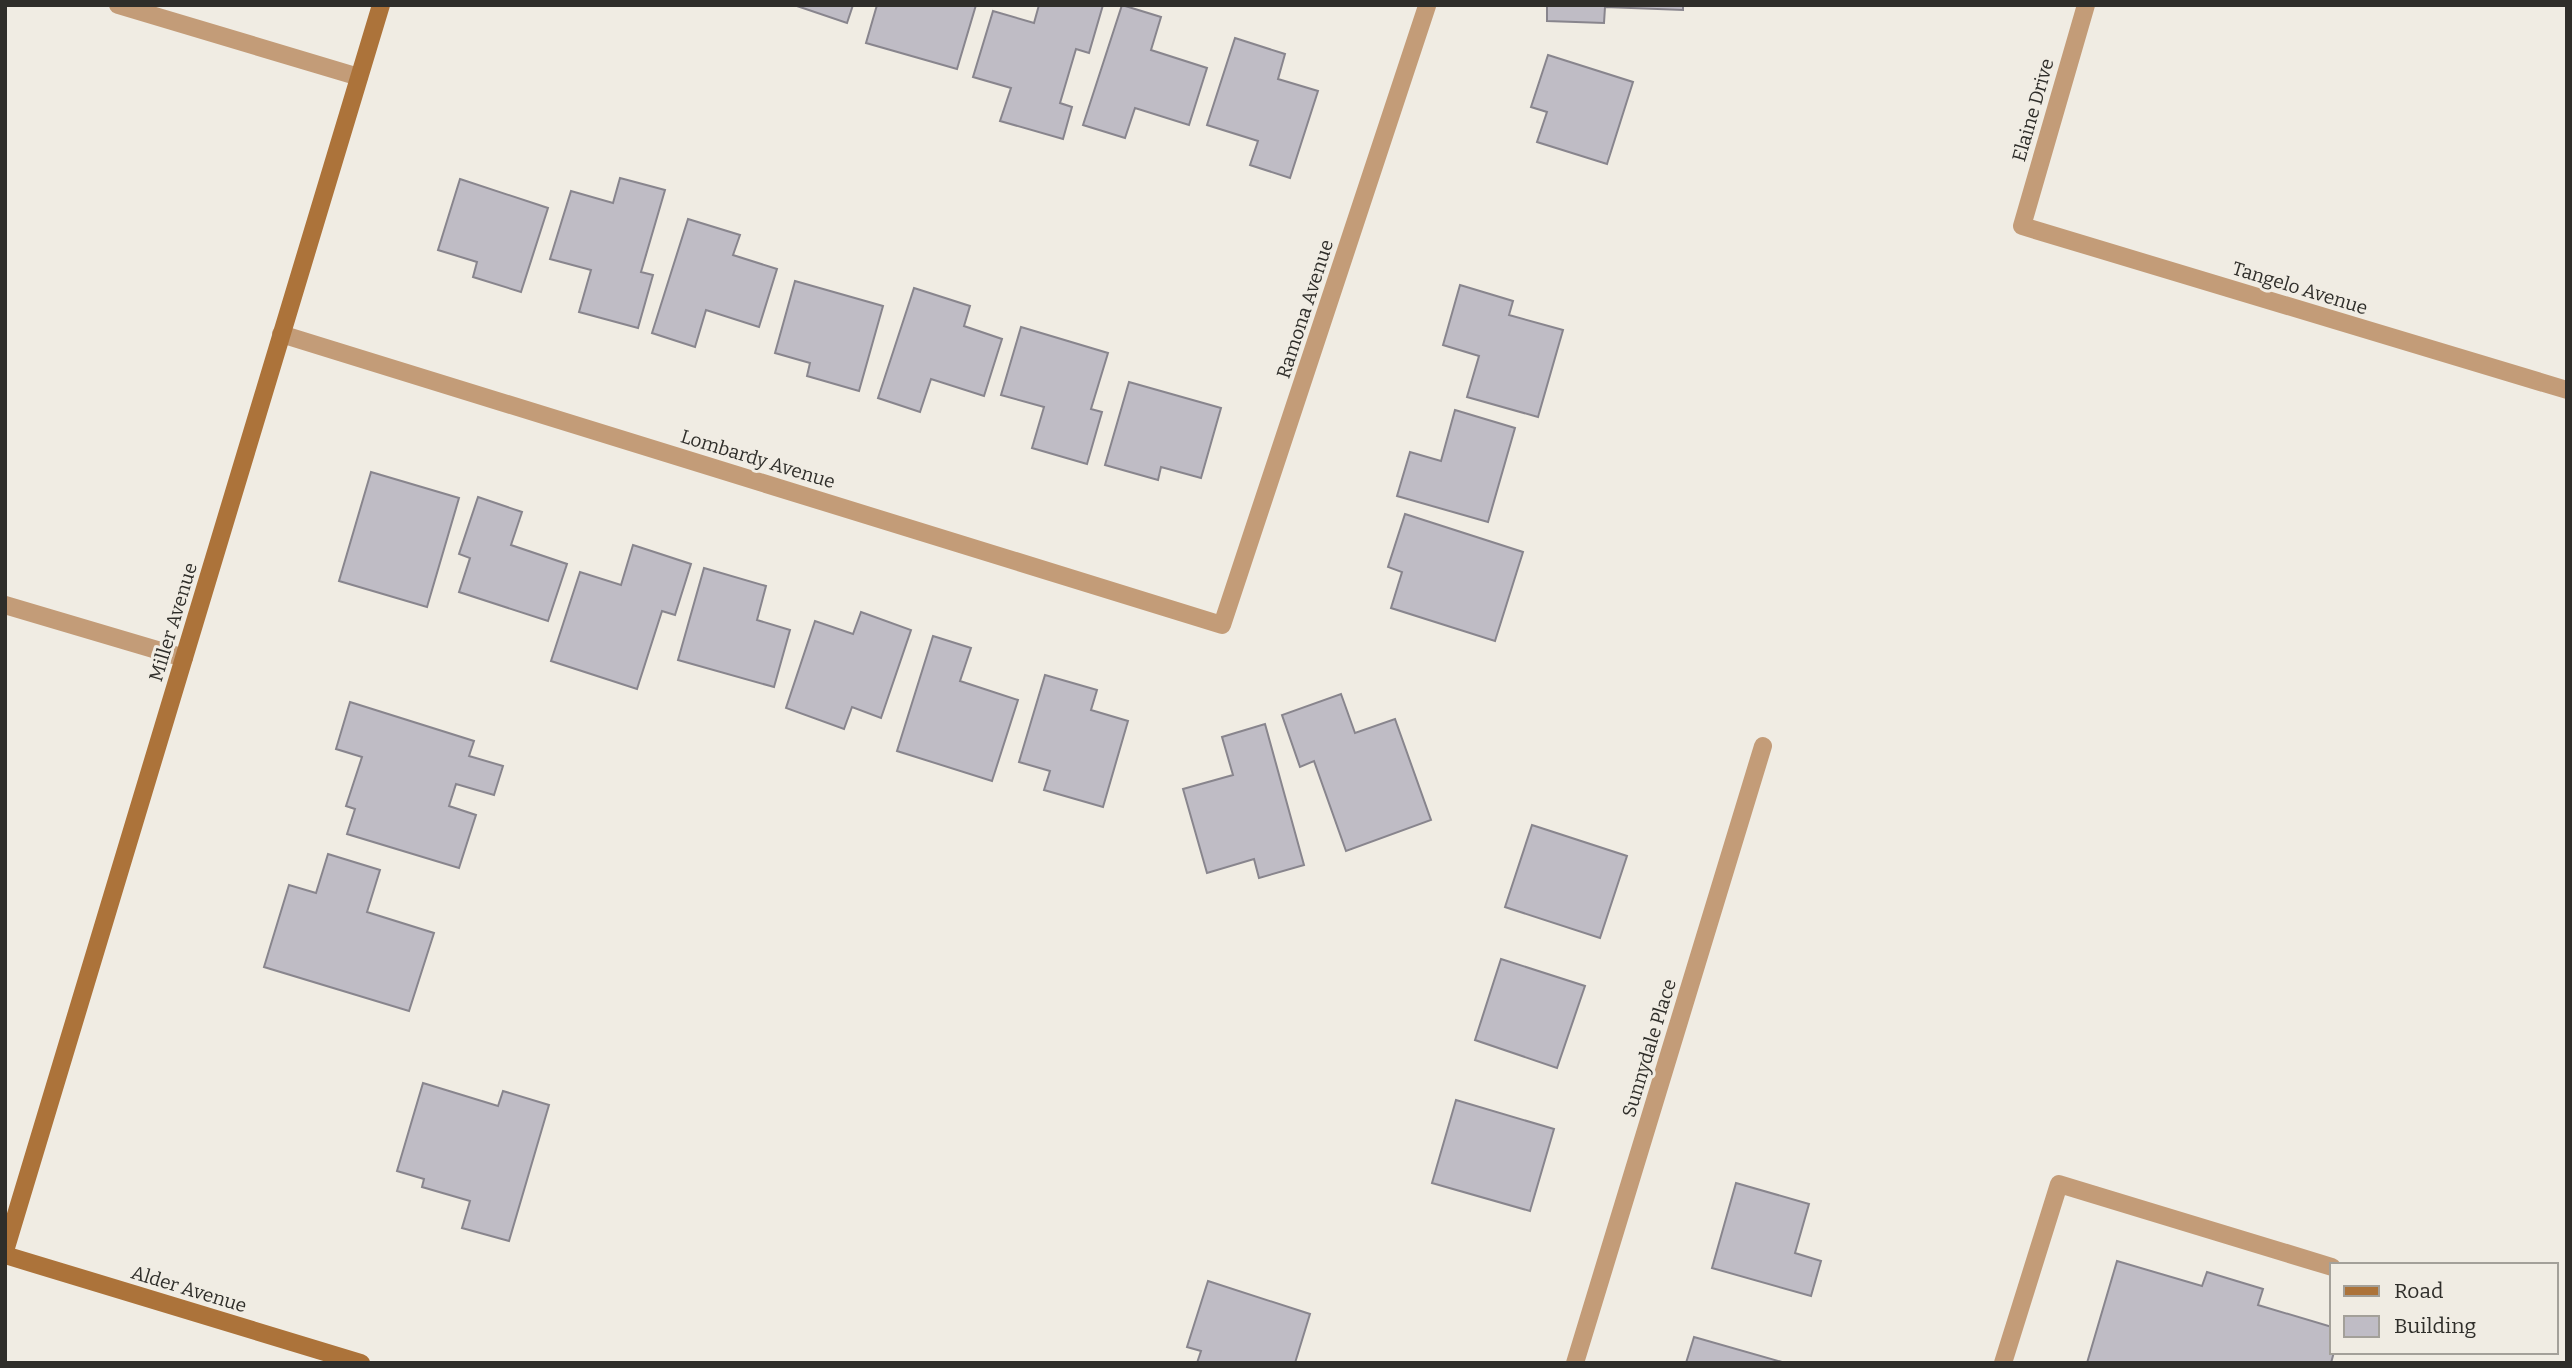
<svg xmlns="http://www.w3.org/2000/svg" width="2572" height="1368" font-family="Bitter,serif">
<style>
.building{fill:#bfbcc5;stroke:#88858d;stroke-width:2}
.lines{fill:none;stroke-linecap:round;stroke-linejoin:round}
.lane{stroke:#c39c78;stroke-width:18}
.street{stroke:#c39c78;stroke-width:18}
.secondary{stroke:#ac733a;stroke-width:18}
.labels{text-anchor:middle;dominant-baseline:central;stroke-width:6;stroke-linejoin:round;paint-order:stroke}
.street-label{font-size:19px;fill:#2f2e2a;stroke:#f0ece3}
</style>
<rect width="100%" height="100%" fill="#f0ece3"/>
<g class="building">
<path d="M 794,5 L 853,5 L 847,23 Z"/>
<path d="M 877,5 L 976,5 L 957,69 L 866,43 Z"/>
<path d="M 1039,5 L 1103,5 L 1089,53 L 1076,49 L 1060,103 L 1072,107 L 1063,139 L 1000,121 L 1011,88 L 973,77 L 993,11 L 1034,23 Z"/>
<path d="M 1122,5 L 1161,17 L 1151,50 L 1207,68 L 1189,125 L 1135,108 L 1125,138 L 1083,125 Z"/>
<path d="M 1547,5 L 1683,5 L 1683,10 L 1605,7 L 1604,23 L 1547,21 Z"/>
<path d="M 1235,38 L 1285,54 L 1278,79 L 1318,91 L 1290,178 L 1250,165 L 1258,141 L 1207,125 Z"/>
<path d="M 1548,55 L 1633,82 L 1607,164 L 1537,142 L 1547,112 L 1531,107 Z"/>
<path d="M 620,178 L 665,190 L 641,272 L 653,275 L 638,328 L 579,312 L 591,270 L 550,259 L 571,191 L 613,203 Z"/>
<path d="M 460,179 L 548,208 L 521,292 L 473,277 L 477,262 L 438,250 Z"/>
<path d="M 688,219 L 740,235 L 733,255 L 777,269 L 759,327 L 706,310 L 695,347 L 652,333 Z"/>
<path d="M 795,281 L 883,306 L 859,391 L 807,376 L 810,363 L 775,353 Z"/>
<path d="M 1460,285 L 1513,301 L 1509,315 L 1563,330 L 1538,417 L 1467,397 L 1479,356 L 1443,345 Z"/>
<path d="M 914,288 L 970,306 L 964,326 L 1002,339 L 984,396 L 931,379 L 920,412 L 878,398 Z"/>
<path d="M 1021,327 L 1108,353 L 1091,409 L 1102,412 L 1087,464 L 1032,448 L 1044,407 L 1001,395 Z"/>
<path d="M 1129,382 L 1221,408 L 1201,478 L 1161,467 L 1158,480 L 1105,465 Z"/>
<path d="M 1455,410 L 1515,428 L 1488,522 L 1397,496 L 1410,452 L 1441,461 Z"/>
<path d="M 371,472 L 459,498 L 427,607 L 339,581 Z"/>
<path d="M 478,497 L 522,512 L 511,545 L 567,564 L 548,621 L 459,592 L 470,558 L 459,554 Z"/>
<path d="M 1405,514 L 1523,552 L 1495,641 L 1391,608 L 1402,572 L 1388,567 Z"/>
<path d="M 633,545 L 691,564 L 675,615 L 662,611 L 637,689 L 551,661 L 580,572 L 621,585 Z"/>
<path d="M 704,568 L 766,586 L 757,620 L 790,630 L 774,687 L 678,660 Z"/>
<path d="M 861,612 L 911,630 L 881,718 L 852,707 L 844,729 L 786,708 L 815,621 L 853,634 Z"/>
<path d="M 933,636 L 971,648 L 960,681 L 1018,700 L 992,781 L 897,751 Z"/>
<path d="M 1045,675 L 1097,690 L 1091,710 L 1128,721 L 1103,807 L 1044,790 L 1050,771 L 1019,762 Z"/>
<path d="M 1341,694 L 1355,733 L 1395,719 L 1431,820 L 1346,851 L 1314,761 L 1300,767 L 1282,715 Z"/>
<path d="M 350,702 L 474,741 L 469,756 L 503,766 L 494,795 L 456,784 L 449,806 L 476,815 L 459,868 L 347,834 L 355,809 L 346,806 L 362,757 L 336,749 Z"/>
<path d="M 1265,724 L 1304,865 L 1259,878 L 1254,859 L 1207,873 L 1183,789 L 1233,775 L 1222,737 Z"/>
<path d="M 1532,825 L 1627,856 L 1600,938 L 1505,907 Z"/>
<path d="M 328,854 L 380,870 L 367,912 L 434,933 L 409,1011 L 264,967 L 289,885 L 316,893 Z"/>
<path d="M 1501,959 L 1585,986 L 1557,1068 L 1475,1040 Z"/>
<path d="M 423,1083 L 498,1106 L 503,1091 L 549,1105 L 509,1241 L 462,1228 L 470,1201 L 422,1187 L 424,1179 L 397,1171 Z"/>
<path d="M 1456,1100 L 1554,1129 L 1530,1211 L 1432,1183 Z"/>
<path d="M 1736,1183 L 1809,1204 L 1795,1253 L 1821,1261 L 1811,1296 L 1712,1268 Z"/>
<path d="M 2117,1261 L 2202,1286 L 2207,1272 L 2263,1289 L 2258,1305 L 2332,1327 L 2332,1352 L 2334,1352 L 2331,1363 L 2087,1363 Z"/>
<path d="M 1208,1281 L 1310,1314 L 1295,1363 L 1197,1363 L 1201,1351 L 1187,1347 Z"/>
<path d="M 1694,1337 L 1782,1362 L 1782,1363 L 1686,1363 Z"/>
</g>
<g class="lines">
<path class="lane" d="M 2003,1363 L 2059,1184 L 2332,1267"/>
<g class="street">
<path d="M 118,5 L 359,77"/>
<path d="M 2086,5 L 2022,226 L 2567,390"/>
<path d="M 281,334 L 1222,625 L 1427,6 L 1426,5"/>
<path d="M 5,605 L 184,658"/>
<path d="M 1575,1363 L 1763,746"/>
</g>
<g class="secondary">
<path d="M 5,1251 L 381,5"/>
<path d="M 5,1255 L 361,1363"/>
</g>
</g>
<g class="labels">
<g class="street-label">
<text transform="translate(2033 110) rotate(-74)">Elaine Drive</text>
<text transform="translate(2300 288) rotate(17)">Tangelo Avenue</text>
<text transform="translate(1305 309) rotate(-72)">Ramona Avenue</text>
<text transform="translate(758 459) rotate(17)">Lombardy Avenue</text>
<text transform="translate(173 622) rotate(-73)">Miller Avenue</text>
<text transform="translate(1649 1048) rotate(-73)">Sunnydale Place</text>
<text transform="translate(189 1289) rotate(17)">Alder Avenue</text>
</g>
</g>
<rect width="2572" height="1368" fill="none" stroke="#2f2e2a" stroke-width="14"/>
<rect x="2330" y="1263" width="228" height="91" fill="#f0ece3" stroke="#a3a099" stroke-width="2"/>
<rect x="2344" y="1286" width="35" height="10" fill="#ac733a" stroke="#a3a099" stroke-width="2"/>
<text x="2394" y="1298" font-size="21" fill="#2f2e2a">Road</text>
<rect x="2344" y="1316" width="35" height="21" fill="#bfbcc5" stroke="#a3a099" stroke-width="2"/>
<text x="2394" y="1333" font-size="21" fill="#2f2e2a">Building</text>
</svg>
